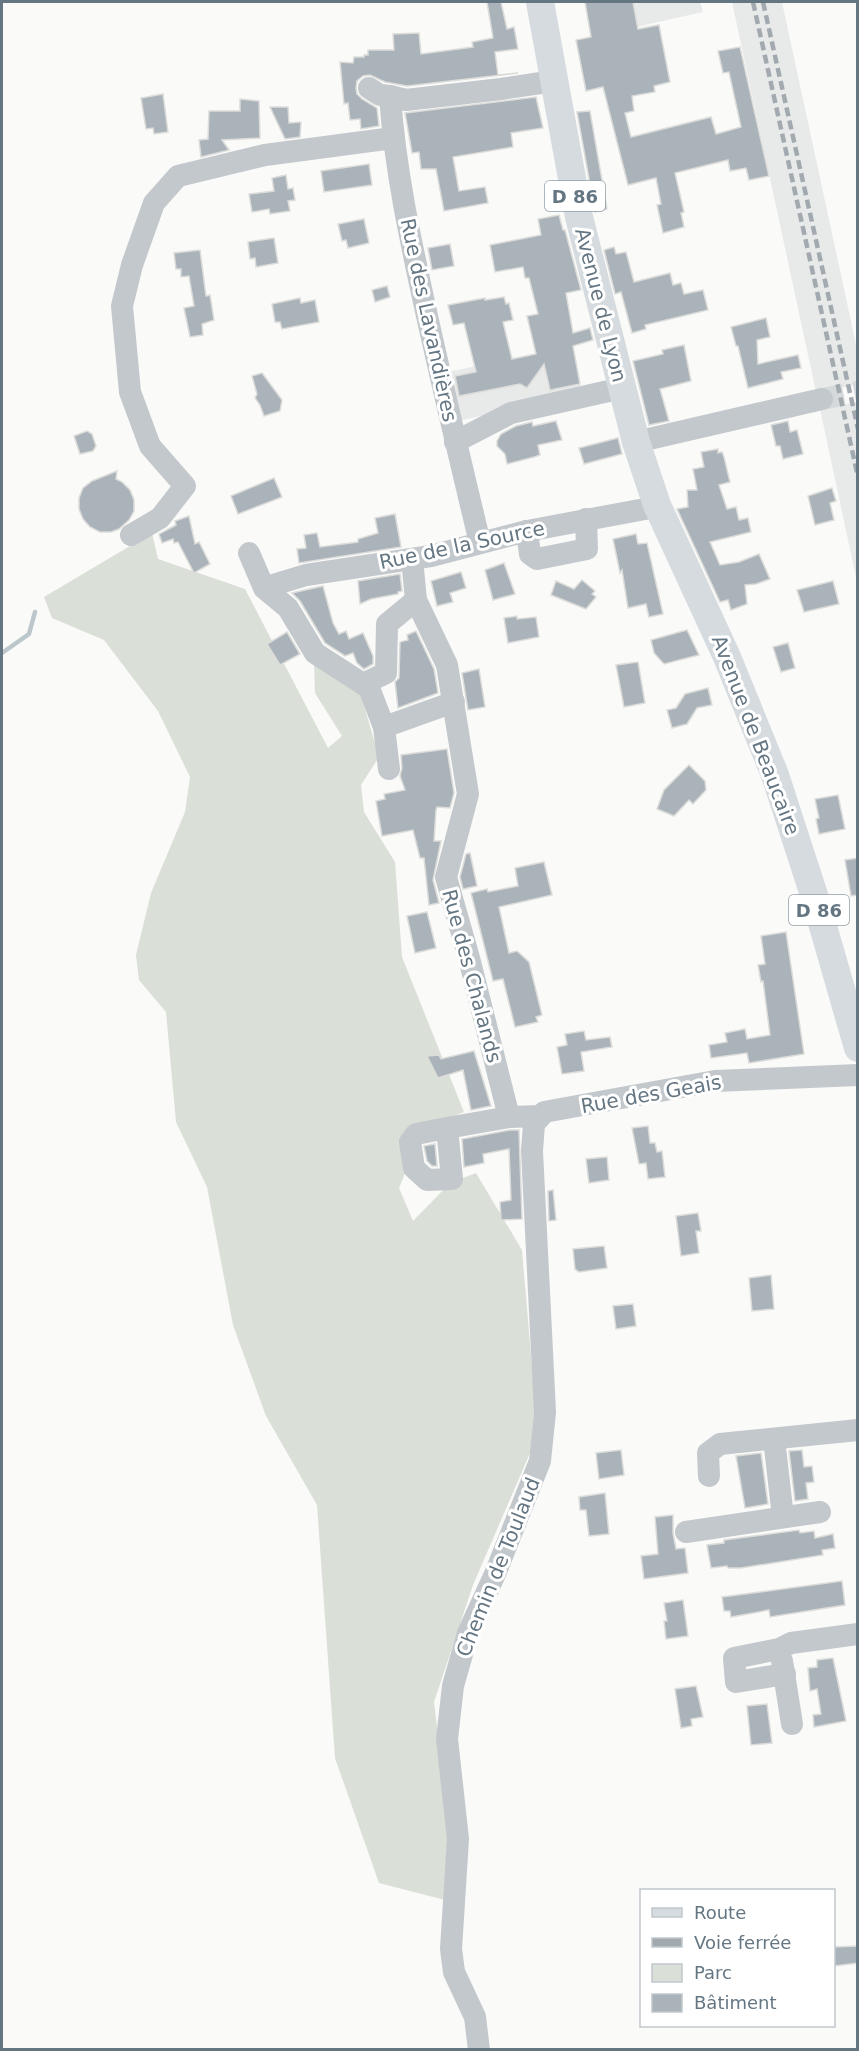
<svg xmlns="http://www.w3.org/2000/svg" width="859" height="2051" font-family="'DejaVu Sans',sans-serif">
<rect width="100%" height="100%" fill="#fafaf8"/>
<g fill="#e8e9e9">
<path d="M585 2H700L703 12 591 37Z"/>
<path d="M732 2H782L857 349V385L816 392Z"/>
<path d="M558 349 561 360 575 357 582 394 453 422 443 373Z"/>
<path d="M857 402V582L820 409Z"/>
</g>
<path fill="#dadfd7" d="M152 533 158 559 245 589 328 748 342 736 315 693 314 661 360 692 379 757 361 785 364 812 395 862 402 957 464 1112 405 1136 406 1171 399 1188 413 1221 450 1183 476 1173 522 1250 535 1402 530 1453 473 1585 434 1702 449 1827 445 1900 379 1883 335 1758 317 1505 266 1416 233 1325 207 1187 176 1122 166 1012 139 980 136 955 151 893 185 812 190 777 158 711 104 640 52 618 44 597Z"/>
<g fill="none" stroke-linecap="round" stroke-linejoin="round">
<path stroke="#bbc7cb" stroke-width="4.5" d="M2 653 29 634 35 612"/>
</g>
<g fill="#aab3b9" stroke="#dcdcda" stroke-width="1.5">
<path d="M487 2H501L507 29 514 27 518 49 495 52 498 75 518 73 407 86 385 82 370 75 363 76 357 81 356 88 357 94 362 99 377 108 379 126 361 129 360 119 350 120 348 103 344 104 340 62 353 63 354 57H364V55H368V50H394L393 34 419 33 421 54 473 47 472 42 493 38Z"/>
<path d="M585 2H633L638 29 659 25 670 82 654 86 655 92 632 96 634 111 625 113 631 137 711 117 716 134 741 127 729 72 723 73 718 51 740 47 769 176 749 180 746 168 730 171 728 160 675 173 684 212 681 213 684 227 663 233 657 205 661 204 656 178 628 185 603 87 586 91 576 40 591 37Z"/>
<path d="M163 94 168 132 154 134 153 128 146 129 141 98Z"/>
<path d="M536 97 543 128 511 133 513 147 453 157 459 191 485 187 488 203 444 211 436 169H421L419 152 412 153 405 113Z"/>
<path d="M240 99 259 101 260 138 222 140 229 150 201 157 199 140 208 139 209 111H240Z"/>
<path d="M270 107H288L289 123 301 122 300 137 285 139Z"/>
<path d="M590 111 607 209 595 212 577 112Z"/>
<path d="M369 164 372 185 324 192 321 171Z"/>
<path d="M286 175 288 189 293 188 295 200 288 201 290 211 270 214 269 209 252 212 249 194 274 191 272 178Z"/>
<path d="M559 215 563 230H565L581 290 566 293 573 333 590 328 593 340 573 346 580 384 550 390 544 364 527 388 520 384 459 396 455 376 476 372 464 323 453 325 448 305 485 298V300L504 297 506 304 509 303 513 320 503 322 512 359 536 354 527 316 538 314 529 278H525L523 267 495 272 490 245 541 235 538 219Z"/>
<path d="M364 219 369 243 348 248 346 240 342 241 338 224Z"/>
<path d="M274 238 278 263 256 267 255 258 250 259 248 242Z"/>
<path d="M450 244 454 266 432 270 428 248Z"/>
<path d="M614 247 616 254 626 252 634 282 670 273 673 285 681 283 684 294 703 290 708 310 645 325 646 329 632 333 621 292 615 294 604 250Z"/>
<path d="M200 250 206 296 210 295 214 320 202 324 203 335 190 337 184 308 194 306 189 276 181 277V269H176L174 253Z"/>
<path d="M387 286 390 297 375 302 372 290Z"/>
<path d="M300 298 301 303 315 300 319 322 282 329 280 322H275L272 304Z"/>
<path d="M766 318 770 337 757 340 758 364 798 355 801 368 781 372 783 379 748 388 738 346H736L731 327Z"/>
<path d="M684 345 691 381 660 389 669 421 649 425 633 361 663 354 662 350Z"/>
<path d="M262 373 282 400 280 411 264 416 260 405 255 398 257 394 252 376Z"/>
<path d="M556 421 562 440 538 445 540 455 534 457 507 464 505 454 497 446V441L501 434 516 426 532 422 533 426Z"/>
<path d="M788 421 790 432 797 430 803 454 783 459 780 446H776L771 425Z"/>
<path d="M87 431 92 434 96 446 93 451 80 454 74 436Z"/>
<path d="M618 438 622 454 584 464 579 448Z"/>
<path d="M718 449V453L722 452 724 457 730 482 719 485 727 509 736 507 739 520 748 518 751 532 710 542 720 565 739 562 759 554 770 579 756 584 745 585 747 604 731 610 728 600 720 602 677 509 688 507 687 490H697L693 469 704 467 701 452Z"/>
<path d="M117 471 116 479 122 482 130 490 134 500V511L129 520 119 529 111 532H100L90 527 83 519 79 509V498L83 488 92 481Z"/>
<path d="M274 478 282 497 238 514 231 496Z"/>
<path d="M832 488 836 501 830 503 834 520 815 525 808 496Z"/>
<path d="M395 514 401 547 299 563 297 549 306 548 304 535 317 533 320 547 358 542V539L378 533 375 518Z"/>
<path d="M189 516 195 544 199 542 210 564 194 573 178 542 174 543 173 539 162 543 159 534 176 525 175 521Z"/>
<path d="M636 534 638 544 647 543 663 614 649 617 646 604 628 608 622 570 620 573 613 539Z"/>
<path d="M504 563 515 594 493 600 485 570Z"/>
<path d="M461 572 466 588 450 593 453 602 437 606 431 581Z"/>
<path d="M400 574 402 591 398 592V594L371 599 360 604 358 581Z"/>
<path d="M582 580 595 591 592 594 596 597 586 609 551 595 556 581 574 589Z"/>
<path d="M833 581 839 604 804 612 797 590Z"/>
<path d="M323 586 333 623 339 634 346 631 349 639 363 633 373 656V664L364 669 357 663 353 653 345 656 325 643 300 601 292 593Z"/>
<path d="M517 616V619L536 617 539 637 508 643 504 618Z"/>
<path d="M687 630 699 655 664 664 654 653 651 640Z"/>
<path d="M416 631 434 669 438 693 398 708 395 682 399 678 400 642 408 640 407 635Z"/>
<path d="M287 632 300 654 280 665 267 644Z"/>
<path d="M788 643 795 668 781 672 773 647Z"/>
<path d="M638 662 645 703 624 707 616 665Z"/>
<path d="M479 669 485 707 468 710 462 673Z"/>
<path d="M708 688 712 705 697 708 687 724 672 728 667 710 676 708 685 694Z"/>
<path d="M447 749 454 793 450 808 437 807 436 810 434 841H441L433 880 439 903 429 905 424 858H420L413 830 382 836 376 801 385 799 384 794 405 790 400 776 402 768 401 755Z"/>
<path d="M689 765 705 781 706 790 693 804 689 800 674 816 657 809 664 790Z"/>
<path d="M838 795 845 829 819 834 816 819 819 818 815 799Z"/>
<path d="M470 853 477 886 463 889 460 877 466 854Z"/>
<path d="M858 858V895L851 896 845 860Z"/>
<path d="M544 862 552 895 499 907 509 953 517 951 529 962 542 1015 536 1017 538 1022 515 1027 503 979 493 981 471 893 487 889 488 892 518 886 515 868Z"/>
<path d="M427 912 436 948 415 953 407 916Z"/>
<path d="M786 932 804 1054 749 1063 747 1053 711 1058 709 1045 727 1042 725 1033 745 1029 747 1039 770 1035 763 981 761 982 758 965 765 964 761 936Z"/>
<path d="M584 1031 586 1040 610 1037 612 1047 581 1052 584 1071 562 1074 557 1047 567 1045 565 1034Z"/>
<path d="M474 1051 491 1106 471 1110 463 1070 438 1078 427 1056 439 1055 441 1059Z"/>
<path d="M648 1126 650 1143H655L657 1152 662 1151 665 1177 648 1179 646 1163 639 1164 632 1128Z"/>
<path d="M510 1130H519L522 1219 501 1220 500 1202 511 1200 509 1149 483 1154 484 1163 464 1167 462 1139Z"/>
<path d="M435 1144 437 1166H432L427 1161 424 1146Z"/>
<path d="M607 1157 609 1180 589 1183 586 1159Z"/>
<path d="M553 1190 556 1220 549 1221 548 1191Z"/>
<path d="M698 1213 701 1231H696L699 1253 681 1256 676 1216Z"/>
<path d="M604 1246 607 1268 579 1272 575 1269 573 1249Z"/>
<path d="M771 1275 774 1309 752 1311 749 1278Z"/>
<path d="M633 1304 636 1326 616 1329 613 1306Z"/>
<path d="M621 1450 624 1475 599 1479 596 1453Z"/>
<path d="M802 1450 804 1467 812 1466 814 1482 806 1483 808 1499 795 1501 789 1451Z"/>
<path d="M761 1453 768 1504 745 1508 736 1456Z"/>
<path d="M605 1493 609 1534 589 1536 586 1510H580L579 1497Z"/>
<path d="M673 1515V1533L676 1549 685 1548 688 1573 644 1579 641 1556 658 1554 655 1517Z"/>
<path d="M799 1530 800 1533 814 1531 815 1538 833 1534 835 1548 822 1550 823 1555 741 1568H728L727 1566 711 1568 707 1545 724 1543V1540Z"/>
<path d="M842 1581 845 1605 770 1617 769 1610 731 1617 730 1611H724L722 1597Z"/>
<path d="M683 1600 688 1636 666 1639 664 1621H667L664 1603Z"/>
<path d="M833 1658 846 1721 814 1727 813 1715 821 1714 817 1689 810 1691 808 1668 817 1667V1660Z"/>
<path d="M696 1686 703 1717 691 1719 692 1726 681 1728 675 1689Z"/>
<path d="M767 1704 772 1743 751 1745 747 1706Z"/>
<path d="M858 1946V1963L834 1966V1947Z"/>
</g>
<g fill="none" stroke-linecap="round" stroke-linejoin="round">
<path stroke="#d5d9db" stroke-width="22" stroke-dasharray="22 11" stroke-linecap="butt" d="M822 399 858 392"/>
<g stroke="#c3c8cc" stroke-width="22">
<path d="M369 88 380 95 390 96 406 100 501 89 554 81"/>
<path d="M390 96C395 170 411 243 427 316 444 392 462 468 480 543"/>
<path d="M455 442 511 413 622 388"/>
<path d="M636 442 822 399"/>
<path d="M527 531 530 554 537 559 587 549 586 519"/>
<path d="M131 535 160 518 185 486 150 446 130 392 122 306 132 265 154 203 178 176 265 155 393 138"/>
<path d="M249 553 264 588 288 608 315 653 363 684"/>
<path d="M412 559 416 600 447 665 468 794 446 877 469 958 509 1117"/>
<path d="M268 590 273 585 306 575 431 556 527 531 645 509 657 505"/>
<path d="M384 727 454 702"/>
<path d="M389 769 384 727 369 688 363 684 386 673 387 624 416 600"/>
<path d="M447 1128 416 1134 410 1142 414 1168 427 1180 452 1179 447 1128 509 1117 541 1116 544 1112 715 1081 858 1075"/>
<path d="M774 1439 783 1517"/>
<path d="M709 1476 708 1453 720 1444 858 1430"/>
<path d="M686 1532 820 1512"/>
<path d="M782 1661 792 1724"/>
<path d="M785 1674 736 1682 734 1658 779 1649 791 1643 858 1634"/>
<path d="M479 2050 475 2017 454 1972 451 1949 458 1839 447 1739 453 1686 468 1633 495 1574 540 1461 545 1412 532 1151 534 1124 541 1116"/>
</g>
<path stroke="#d6dbdf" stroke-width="28" d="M540 2 579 217 636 442 657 505 727 657 775 775 814 895 858 1048"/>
<g stroke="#a2aab0" stroke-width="4.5" stroke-dasharray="9 4.5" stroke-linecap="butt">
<path d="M753 2 858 477"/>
<path d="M763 2 858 429"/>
</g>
</g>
<g text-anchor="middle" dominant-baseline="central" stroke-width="6" stroke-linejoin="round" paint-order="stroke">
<g fill="#fff" stroke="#939fa8" stroke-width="1.5">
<rect x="545" y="181" width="60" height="30" rx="4.5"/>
<rect x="789" y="895" width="60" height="30" rx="4.5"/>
</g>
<g font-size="18" font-weight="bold" fill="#657683">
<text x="575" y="196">D 86</text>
<text x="819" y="910">D 86</text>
</g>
<g font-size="20" fill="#657683" stroke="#fff">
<text transform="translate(601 305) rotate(76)">Avenue de Lyon</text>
<text transform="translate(429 320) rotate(78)">Rue des Lavandières</text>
<text transform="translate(462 545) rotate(-12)">Rue de la Source</text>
<text transform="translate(756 735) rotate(69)">Avenue de Beaucaire</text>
<text transform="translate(472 976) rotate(75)">Rue des Chalands</text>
<text transform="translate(651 1094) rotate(-10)">Rue des Geais</text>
<text transform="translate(498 1567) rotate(-68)">Chemin de Toulaud</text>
</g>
</g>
<rect width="859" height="2051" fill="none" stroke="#657683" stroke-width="6"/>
<rect x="640" y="1889" width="195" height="138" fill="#ffffff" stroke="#c1c8cd" stroke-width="1.5"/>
<rect x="652" y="1908" width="30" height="9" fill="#d6dbdf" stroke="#c1c8cd" stroke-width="1.5"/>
<text x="694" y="1919" font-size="18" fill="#657683">Route</text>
<rect x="652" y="1938" width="30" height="9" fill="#a2aab0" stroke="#c1c8cd" stroke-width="1.5"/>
<text x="694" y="1949" font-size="18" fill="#657683">Voie ferrée</text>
<rect x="652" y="1964" width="30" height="18" fill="#dadfd7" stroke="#c1c8cd" stroke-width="1.5"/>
<text x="694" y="1979" font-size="18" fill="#657683">Parc</text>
<rect x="652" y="1994" width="30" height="18" fill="#aab3b9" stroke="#c1c8cd" stroke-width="1.5"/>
<text x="694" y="2009" font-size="18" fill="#657683">Bâtiment</text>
</svg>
